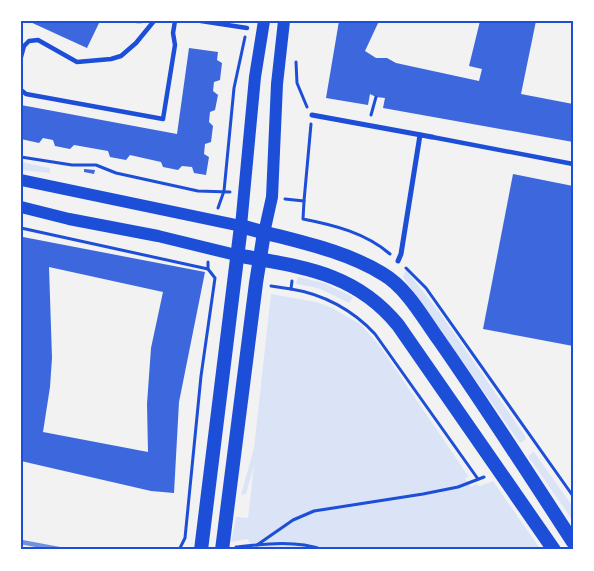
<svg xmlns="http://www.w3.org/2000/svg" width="594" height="571" font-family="'Fira Sans Condensed',sans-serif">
<rect width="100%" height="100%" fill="#f2f2f2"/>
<g fill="#dbe4f7">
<path d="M21 162 50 168V173L21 170Z"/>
<path d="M406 270 440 313 525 436 526 439 520 443 403 277Z"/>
<path d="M298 277 324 283 353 297 349 303 318 288 296 284Z"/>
<path d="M271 294 316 302 332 308 360 324 379 345 469 477 465 478 471 487 476 484 480 486 493 481 541 550H249L251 549 248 539 231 542 236 517 248 518 254 465 246 494 241 495 254 448Z"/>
<path d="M534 452 573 507V521L528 456Z"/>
</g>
<g fill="#3d67dc" fill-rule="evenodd">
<path d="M28 21H100L87 48Z"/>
<path d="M339 21H379L365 51 376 58H387L396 63 479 81 482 69 469 66 480 21H536L521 94 573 104V142L383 108 385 98 376 97 370 94 368 105 326 98Z"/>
<path d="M189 48 218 52 217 60 222 63 220 80 214 82 213 91 218 95 215 110 210 112 209 122 213 126 211 142 205 144 204 154 209 157 206 175 194 173 192 167 182 166 178 170 163 167 161 162 130 155 126 160 110 157 108 151 74 145 70 149 55 146 53 140 43 138 39 143 21 139V105L177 134Z"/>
<path d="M84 169 95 170 94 174 84 172Z"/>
<path d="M513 174 573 186V346L483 329Z"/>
<path d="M23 237 205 272 179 402 174 493 151 491 21 461ZM49 267 163 292 151 348 147 404 148 452 43 432 50 387 52 358Z"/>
</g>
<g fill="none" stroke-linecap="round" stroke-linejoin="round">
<g stroke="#1d4ed8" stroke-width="3">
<path d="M296 62 297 83 307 107"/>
<path d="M371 115 376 97"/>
<path d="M21 157 72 165H96L116 173 198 191 230 192"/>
<path d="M285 199 304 201 303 219C334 225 366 233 390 254"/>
<path d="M304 201 311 124"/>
<path d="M218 208 224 191 234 88 245 37"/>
<path d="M21 228 208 269"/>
<path d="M406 268 426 288 573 496"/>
<path d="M271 286 291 289 292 281"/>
<path d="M291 289C323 294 353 310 375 334L478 479"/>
<path d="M257 545 293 520 314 511 423 494 458 487 484 477"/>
<path d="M236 547C264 544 297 540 323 550"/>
<path d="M179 550 185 538 201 376 215 278 208 269V262"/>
</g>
<g stroke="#1d4ed8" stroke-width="4.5">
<path d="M137 21H141"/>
<path d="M201 21 247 28"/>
<path d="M21 57 24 46 29 41 38 40 77 62 111 59 121 56 136 43 154 21"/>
<path d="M21 90 26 94 163 119 175 45 173 33 175 21"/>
<path d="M432 137 573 164"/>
</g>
<g stroke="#1d4ed8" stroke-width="5">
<path d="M312 115 432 137"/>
<path d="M398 261 401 254 420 135"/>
</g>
<g stroke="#1d4ed8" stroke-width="12">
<path d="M21 180 241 226 255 77 264 21"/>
<path d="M21 207 69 219 158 236 236 255"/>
<path d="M264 233 272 197 277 84 284 21"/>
</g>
<g stroke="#1d4ed8" stroke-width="14">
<path d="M236 255C300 267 354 271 398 325L554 550"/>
<path d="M201 550 241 226C288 240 341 248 383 274 407 288 423 318 439 340 485 406 529 474 573 542"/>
<path d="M222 550 256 283 264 233"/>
</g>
<path stroke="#7290e2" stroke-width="4.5" d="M21 542 64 550"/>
</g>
<rect width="594" height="571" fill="none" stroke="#ffffff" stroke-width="45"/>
<rect x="22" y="22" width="550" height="526" fill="none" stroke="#1d4ed8" stroke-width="2"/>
</svg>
